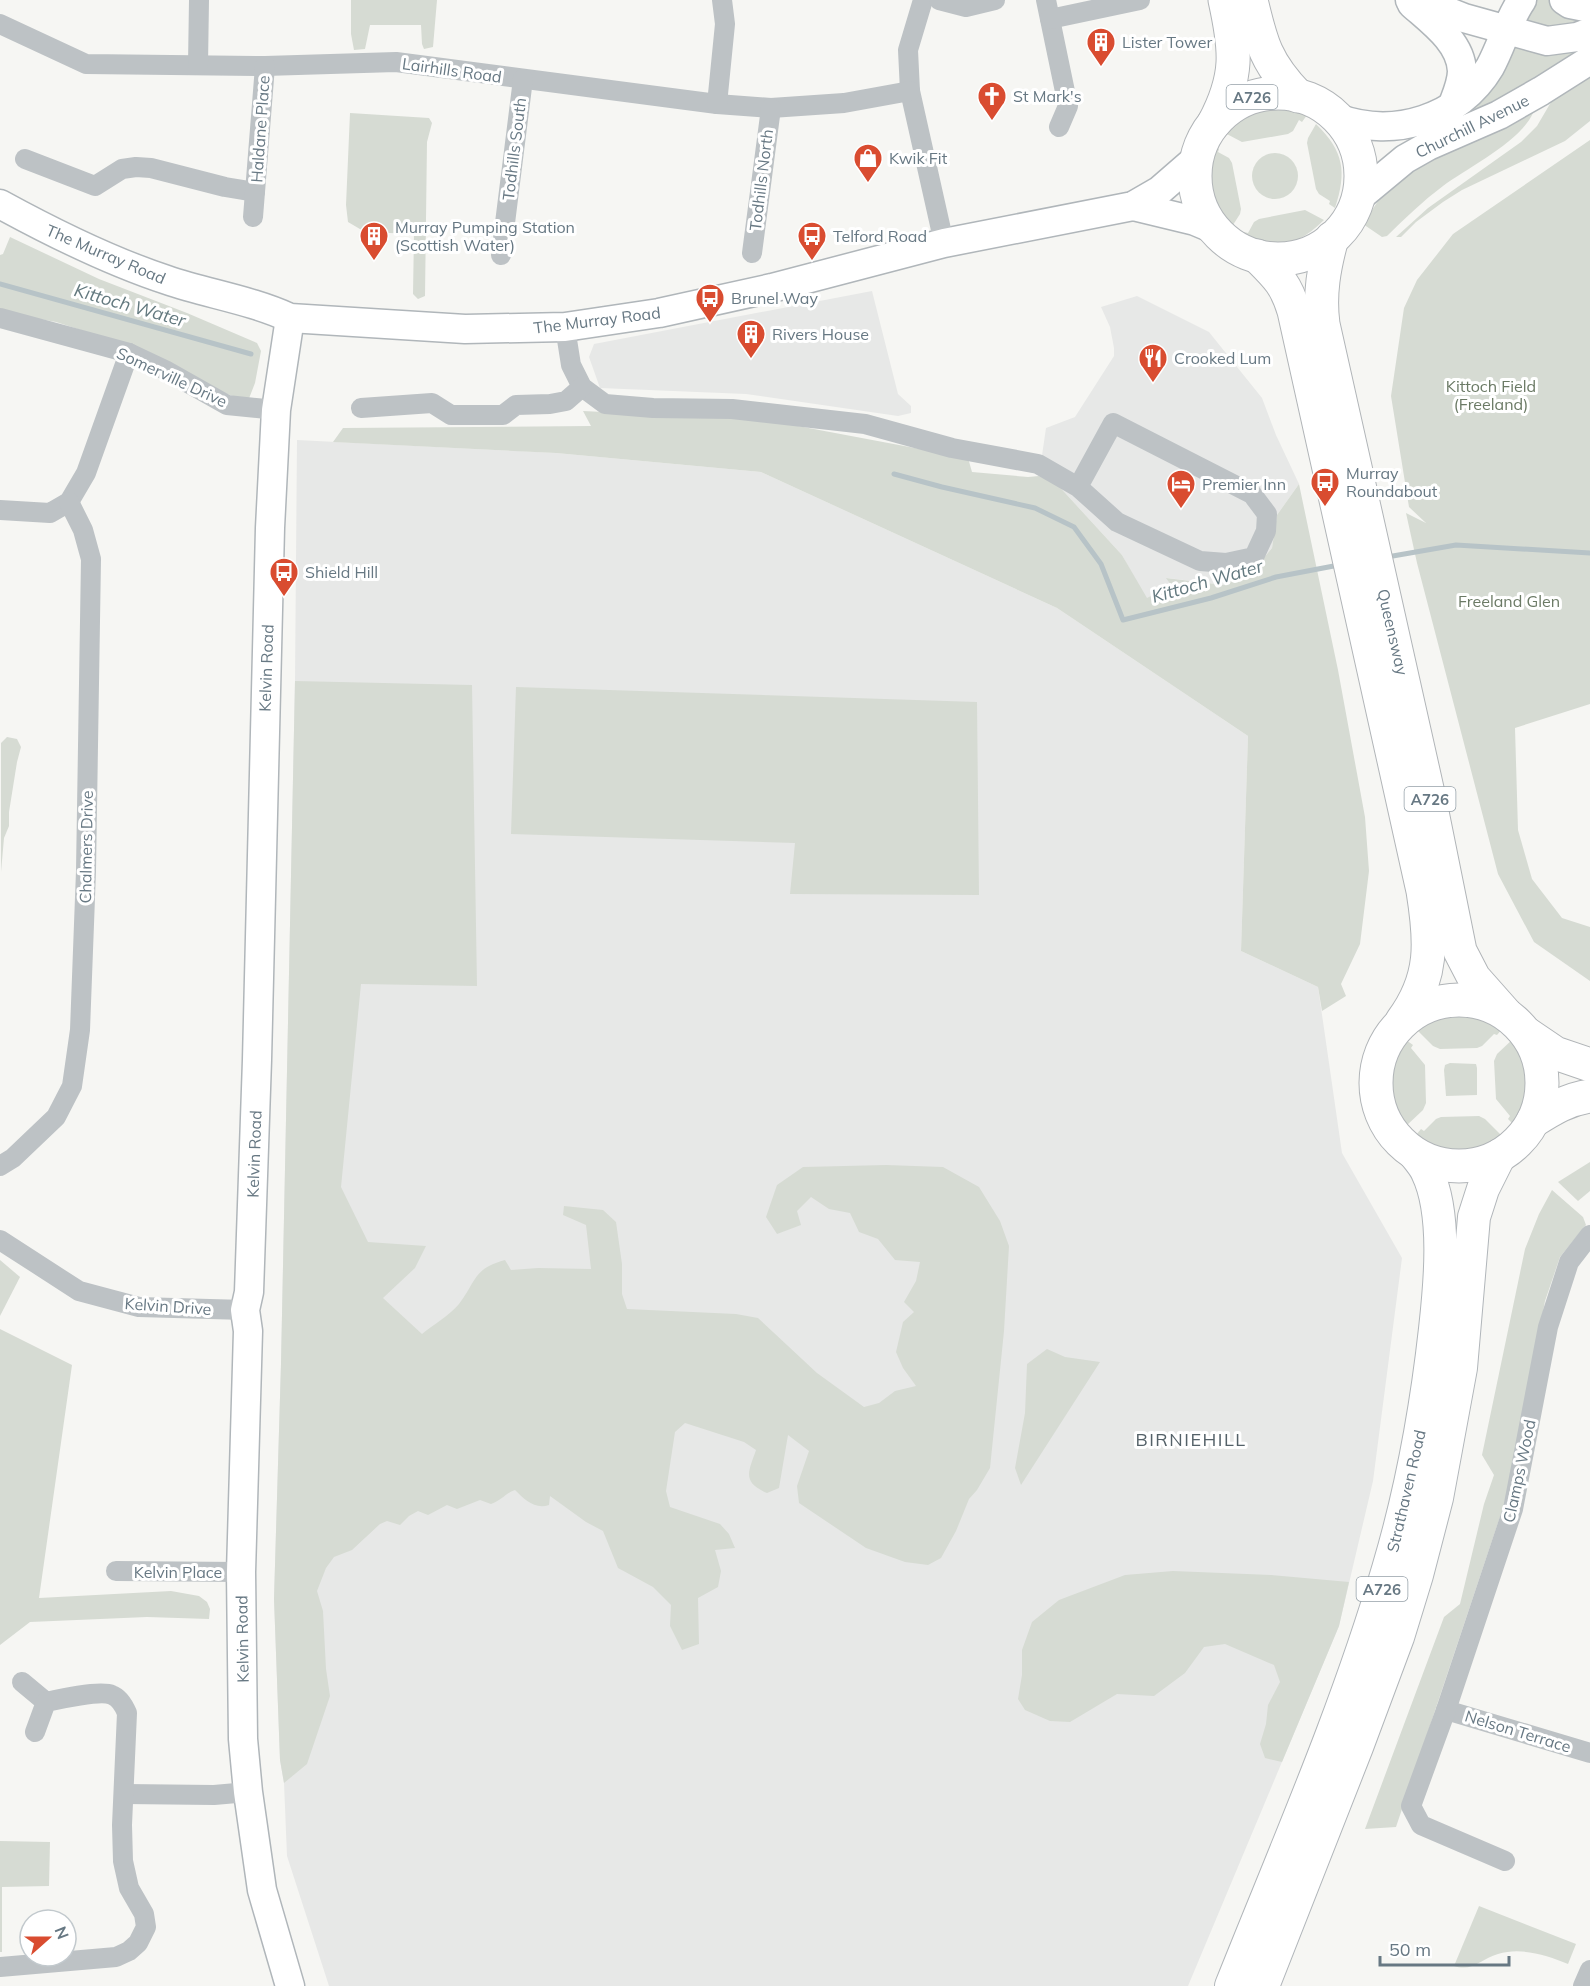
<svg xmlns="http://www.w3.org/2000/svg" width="1590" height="1986" font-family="Mulish,sans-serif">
<rect width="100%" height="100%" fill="#f6f6f3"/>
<g fill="#e7e8e7">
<path d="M872 291 898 394 911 406V413L898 416 746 394 600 388 589 357 594 344Z"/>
<path d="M1137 296 1209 332 1262 398 1276 435 1299 484 1277 515 1272 548 1257 566 1225 585 1167 578 1171 585 1146 599 1122 555 1056 483 1039 476 1046 428 1075 417 1114 356V348L1110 327 1101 307Z"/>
<path d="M297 440 556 453 761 472 1057 608 1248 736 1241 951 1318 987 1342 1153 1402 1258 1373 1481 1339 1626 1188 1986H329L287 1856 284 1783 280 1760 274 1599 281 1364 295 681Z"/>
</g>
<g fill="#d6dbd3">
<path d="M351 0H437L433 47 424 49 422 44 421 25H370L365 49 354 50 351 34Z"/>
<path d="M1537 0H1556L1581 12V30L1522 26Z"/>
<path d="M1515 40 1590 50 1518 96 1423 131 1479 98 1497 81Z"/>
<path d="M1590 72V121L1565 141 1462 190 1443 202 1416 222 1401 237H1396L1428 208 1521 142 1537 126 1554 97Z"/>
<path d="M1280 107 1307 115 1302 122 1299 120 1293 131 1288 134 1242 142 1223 132C1240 115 1255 108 1280 107Z"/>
<path d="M1530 109 1533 113C1520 142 1469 167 1443 186 1423 201 1405 218 1387 236L1382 237 1363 224 1378 201 1411 171Z"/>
<path d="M350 113 429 118 432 123 427 142 425 296 418 299 413 294 414 234 365 232 348 222 346 205Z"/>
<path d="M1316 124C1344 151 1347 172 1335 208L1329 204 1330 201 1319 194 1316 189 1307 143 1308 138Z"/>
<path d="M1590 140V704L1515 728 1518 830 1532 879 1562 918 1590 927V981L1534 942 1498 874 1417 563 1406 513 1426 523 1409 507 1391 396 1404 308 1417 280 1453 234Z"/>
<path d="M1212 145 1219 149 1218 152 1229 158 1232 163 1241 209 1240 214 1231 228C1204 201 1201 180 1212 145Z"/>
<circle cx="1275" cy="176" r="23"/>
<path d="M1305 210 1324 220C1297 247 1276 250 1240 239L1244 232 1248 233 1254 222 1259 219Z"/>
<path d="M10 237 99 279 187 313 257 343 261 351 255 383 248 401 215 390 149 352 56 322 23 316 0 309V255L3 254Z"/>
<path d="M583 411 766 420 968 458 972 472 1028 477 1039 476 1056 483 1122 555 1147 598 1171 585 1166 578 1224 585 1227 571 1257 566 1272 548 1277 515 1299 484 1338 670 1365 817 1369 871 1360 944 1341 984 1346 996 1322 1011 1318 987 1241 951 1248 736 1057 608 761 472 556 453 333 442 343 428 591 426Z"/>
<path d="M295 681 472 685 477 986 361 984 341 1187 368 1242 426 1246 415 1268 383 1298 422 1334C433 1325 450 1315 459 1304 477 1280 473 1269 505 1260L511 1270 538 1268 591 1269 586 1225 563 1215 564 1206 603 1210 616 1222 622 1264V1294L627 1309 736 1314 758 1318 817 1373 864 1407 879 1403 895 1391 916 1386 903 1368 896 1352 903 1322 914 1312 904 1302 916 1281 920 1262 895 1260 878 1239 859 1232 850 1213 829 1209 811 1197 797 1211 801 1225 777 1234 766 1217 777 1185 803 1167 886 1165 943 1167 979 1187 1000 1221 1009 1246 1004 1331 990 1468 977 1490 969 1499 956 1531 941 1558 928 1565 905 1562 866 1548 799 1503 797 1486 809 1451 788 1435 779 1488 767 1493C741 1482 749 1471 756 1450L744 1442 685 1423 675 1432 666 1491 670 1507 720 1524 729 1534 735 1548 715 1550 721 1571 718 1587 698 1598 699 1644 682 1650 670 1626 671 1605 653 1587 618 1568 603 1531 586 1522 550 1496 549 1505C535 1510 524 1499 515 1490 506 1493 502 1500 491 1504L480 1500 457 1509 447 1505 428 1515 418 1511 409 1516 400 1525 387 1521 380 1524 352 1550 334 1557 326 1568 317 1591 323 1611 326 1669 330 1696 307 1764 284 1783 280 1760 274 1599 281 1364Z"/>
<path d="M516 687 977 702 979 895 790 894 795 843 511 834Z"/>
<path d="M7 737 17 739 21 747 17 762 9 812V826L4 838 1 872V743Z"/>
<path d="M1456 1013C1474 1014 1489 1018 1502 1029L1497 1035 1494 1034 1482 1046 1477 1048 1440 1049 1433 1046 1416 1029C1430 1020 1440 1015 1456 1013Z"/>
<path d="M1514 1038C1533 1065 1538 1098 1513 1124L1508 1119 1510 1116 1496 1099 1494 1061 1497 1054Z"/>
<path d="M1406 1040 1413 1045 1411 1048 1425 1065 1426 1103 1423 1110 1406 1126C1386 1097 1384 1069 1406 1040Z"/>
<path d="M1450 1063 1476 1064 1477 1068V1095L1446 1096 1444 1070 1445 1065Z"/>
<path d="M1479 1116 1485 1119 1502 1136C1473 1155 1444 1158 1416 1135L1421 1129 1424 1131 1436 1119 1441 1117Z"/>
<path d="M1590 1162V1191L1578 1201 1558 1182Z"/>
<path d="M1552 1190 1583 1217 1586 1225 1560 1257 1545 1301 1511 1484 1396 1827 1365 1829 1444 1617 1460 1604 1484 1504 1494 1475 1482 1455 1525 1249 1539 1214Z"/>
<path d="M0 1260 20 1277 0 1316Z"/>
<path d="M0 1329 72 1365 39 1598 171 1591 199 1596 207 1602 210 1609 209 1619 147 1617 30 1622 0 1645Z"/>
<path d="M1047 1349 1065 1357 1100 1362 1021 1485 1015 1468 1025 1413 1027 1364Z"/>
<path d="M1173 1571 1271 1575 1349 1582 1339 1626 1282 1762 1265 1758 1260 1744 1266 1724 1268 1705 1280 1682 1274 1665 1225 1644 1204 1647 1185 1673 1154 1696 1117 1694 1070 1722 1050 1721 1025 1710 1018 1699 1022 1675V1650L1032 1622 1059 1600 1125 1575Z"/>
<path d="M0 1841 50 1842 49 1886 2 1887V1952H0Z"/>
<path d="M1479 1906 1576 1944 1568 1964C1547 1955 1521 1947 1498 1954 1481 1959 1473 1972 1454 1966Z"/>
</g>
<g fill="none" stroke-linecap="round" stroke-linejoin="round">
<g stroke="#b7c3c7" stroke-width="5">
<path d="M0 284 251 354"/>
<path d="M894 474 942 487 1035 508 1074 527 1101 564 1123 620 1211 598 1276 577 1339 565"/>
<path d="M1387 557 1456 545 1590 553"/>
</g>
<g stroke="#b0b6ba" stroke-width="31">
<g id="secondary">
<path d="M1410 0 1434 6 1464 18 1547 41 1577 37 1590 32"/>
<path d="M1564 0 1570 4 1590 8"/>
<path d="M1412 4C1431 21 1461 42 1462 71 1462 83 1456 96 1452 107"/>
<path d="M1337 118C1394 139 1459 119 1490 67 1502 45 1508 20 1522 0"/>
<path d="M1358 198 1405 159 1428 146 1499 115 1541 91 1590 60"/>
<path d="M0 204C53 233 109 261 167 280 208 294 251 300 290 318L465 329 565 327 659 313 772 288 944 243 1133 206 1159 191 1197 158"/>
<path d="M1133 206 1195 221 1214 229"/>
<path d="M290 318 276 410 270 528 257 1060 249 1292 245 1310 248 1331 241 1572 243 1739 248 1792 262 1890 290 1986"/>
</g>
</g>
<g stroke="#b1b6ba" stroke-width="34">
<g id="primary">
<path d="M1231 1986C1286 1848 1346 1712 1388 1569 1411 1492 1426 1410 1435 1329 1440 1284 1447 1213 1427 1172 1424 1165 1418 1159 1414 1153"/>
<path d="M1263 1986 1357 1747 1398 1637 1417 1575 1437 1498 1461 1368 1474 1217 1483 1189 1500 1155"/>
</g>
</g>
<g stroke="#b1b5b8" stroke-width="35">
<g id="highway">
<path d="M1251 0C1261 43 1266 63 1298 96"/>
<circle cx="1278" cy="176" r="83"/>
<path d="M1214 123C1239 76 1236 50 1225 0"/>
<path d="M1332 238C1324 267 1319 294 1323 324L1430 802 1460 951 1474 978 1505 1013"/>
<path d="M1257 256C1277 276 1286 284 1294 311L1423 891C1431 941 1434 978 1402 1021"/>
<circle cx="1459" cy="1083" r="83"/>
<path d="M1527 1034 1555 1053 1590 1065"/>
<path d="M1533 1121C1552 1109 1568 1099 1590 1096"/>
</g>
</g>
<g stroke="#bdc2c5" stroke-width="20">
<path d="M923 0 908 50 910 91 944 243"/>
<path d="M939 0 966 7 995 0"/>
<path d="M1046 0 1068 106 1059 127"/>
<path d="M1050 19 1140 0"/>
<path d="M0 24 86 64 265 66 396 62 717 104 771 108 844 103 910 91"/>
<path d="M198 65 199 0"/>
<path d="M717 104 725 24 722 0"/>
<path d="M25 159 95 186 122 169 136 167 151 168 225 187 255 192"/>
<path d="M253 217 265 66"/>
<path d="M752 253 771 108"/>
<path d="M501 255 523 79"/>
<path d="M0 318 129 353 165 370 227 405 276 410"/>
<path d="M565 327 571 365 582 387 605 404 653 408 732 409 865 424 952 448 1038 464 1078 487 1117 522 1200 561 1226 563 1254 557 1266 531 1267 514 1252 494 1113 423 1078 487"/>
<path d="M361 408 432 403 451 415H503L516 405 550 404 566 401 582 387"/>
<path d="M0 510 50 513 69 502 86 473 129 353"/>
<path d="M0 1166 13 1158 56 1117 72 1086 80 1030 86 871 91 559 83 530 69 502"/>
<path d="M0 1240 79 1291 139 1307 245 1310"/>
<path d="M116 1571 241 1572"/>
<path d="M22 1682 46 1702"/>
<path d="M1446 1710 1590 1753"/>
<path d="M125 1794 214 1795 248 1792"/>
<path d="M1505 1861 1421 1825 1411 1806 1446 1710 1513 1509 1548 1327 1569 1262 1590 1235"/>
<path d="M0 1967 116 1957 129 1951 138 1943 146 1927 144 1914 129 1888 123 1861 122 1825 127 1713C124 1706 120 1698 112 1695 101 1690 59 1699 46 1702L35 1732"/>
<path d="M1583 1986 1590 1970"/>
</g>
<use href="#secondary" stroke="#fff" stroke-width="28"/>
<use href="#primary" stroke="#fff" stroke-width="32"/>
<use href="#highway" stroke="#fff" stroke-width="33"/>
</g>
<defs>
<g id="building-pin" transform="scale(1.5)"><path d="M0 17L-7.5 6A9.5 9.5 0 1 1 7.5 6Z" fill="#d94c30" stroke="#fff"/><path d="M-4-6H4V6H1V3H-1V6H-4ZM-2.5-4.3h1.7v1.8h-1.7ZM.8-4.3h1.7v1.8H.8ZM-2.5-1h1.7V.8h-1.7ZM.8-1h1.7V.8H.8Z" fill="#fff"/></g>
<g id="church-pin" transform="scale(1.5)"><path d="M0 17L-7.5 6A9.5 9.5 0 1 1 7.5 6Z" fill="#d94c30" stroke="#fff"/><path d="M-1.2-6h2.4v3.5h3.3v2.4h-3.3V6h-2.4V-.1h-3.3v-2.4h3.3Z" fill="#fff"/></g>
<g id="shop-pin" transform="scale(1.5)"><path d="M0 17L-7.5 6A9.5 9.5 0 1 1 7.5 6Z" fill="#d94c30" stroke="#fff"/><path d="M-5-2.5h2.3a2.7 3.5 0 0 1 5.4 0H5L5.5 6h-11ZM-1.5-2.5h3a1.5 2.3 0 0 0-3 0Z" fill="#fff"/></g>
<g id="bus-pin" transform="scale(1.5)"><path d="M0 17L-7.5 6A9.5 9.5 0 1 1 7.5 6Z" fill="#d94c30" stroke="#fff"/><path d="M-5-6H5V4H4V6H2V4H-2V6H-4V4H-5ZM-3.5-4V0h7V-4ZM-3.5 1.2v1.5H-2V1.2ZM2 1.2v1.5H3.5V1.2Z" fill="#fff"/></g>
<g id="restaurant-pin" transform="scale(1.5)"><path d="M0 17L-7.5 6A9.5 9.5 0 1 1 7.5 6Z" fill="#d94c30" stroke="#fff"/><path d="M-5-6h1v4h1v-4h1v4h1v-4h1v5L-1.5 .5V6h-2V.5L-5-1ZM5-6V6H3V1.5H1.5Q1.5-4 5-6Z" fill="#fff"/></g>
<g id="hotel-pin" transform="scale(1.5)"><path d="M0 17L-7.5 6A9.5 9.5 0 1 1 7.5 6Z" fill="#d94c30" stroke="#fff"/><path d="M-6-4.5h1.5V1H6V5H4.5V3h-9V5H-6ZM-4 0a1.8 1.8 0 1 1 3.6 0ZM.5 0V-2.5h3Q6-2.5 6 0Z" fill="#fff"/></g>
</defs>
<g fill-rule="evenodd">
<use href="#building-pin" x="1101" y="42"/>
<use href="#church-pin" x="992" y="96"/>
<use href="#shop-pin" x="868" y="158"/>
<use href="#building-pin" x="374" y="236"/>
<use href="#bus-pin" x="812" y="236"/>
<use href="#bus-pin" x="710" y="298"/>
<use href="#building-pin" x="751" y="334"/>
<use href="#restaurant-pin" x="1153" y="358"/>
<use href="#bus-pin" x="1325" y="482"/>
<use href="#hotel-pin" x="1181" y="484"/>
<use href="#bus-pin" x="284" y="572"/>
</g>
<g text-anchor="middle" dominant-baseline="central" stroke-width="6" stroke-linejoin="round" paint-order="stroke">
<g fill="#fff" stroke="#95a0a8" stroke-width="1.5">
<rect x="1226.5" y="85" width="51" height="24" rx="4.5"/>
<rect x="1404.5" y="787" width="51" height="24" rx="4.5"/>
<rect x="1356.5" y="1577" width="51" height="24" rx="4.5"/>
</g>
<g font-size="15" font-weight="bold" fill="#677883">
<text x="1252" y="97">A726</text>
<text x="1430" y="799">A726</text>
<text x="1382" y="1589">A726</text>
</g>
<g font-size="16" fill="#677883" stroke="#fff" text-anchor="start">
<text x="1122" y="42">Lister Tower</text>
<text x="1013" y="96">St Mark's</text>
<text x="889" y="158">Kwik Fit</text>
<text x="395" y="227">Murray Pumping Station<tspan x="395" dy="18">(Scottish Water)</tspan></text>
<text x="833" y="236">Telford Road</text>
<text x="731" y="298">Brunel Way</text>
<text x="772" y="334">Rivers House</text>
<text x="1174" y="358">Crooked Lum</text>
<text x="1346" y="473">Murray<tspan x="1346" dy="18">Roundabout</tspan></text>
<text x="1202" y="484">Premier Inn</text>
<text x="305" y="572">Shield Hill</text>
</g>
<g font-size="16" fill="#677883" stroke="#fff">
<text transform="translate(452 70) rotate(8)">Lairhills Road</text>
<text transform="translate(1472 126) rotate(-26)">Churchill Avenue</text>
<text transform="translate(260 129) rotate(-86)">Haldane Place</text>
<text transform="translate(514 149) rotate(-83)">Todhills South</text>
<text transform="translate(761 180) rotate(-83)">Todhills North</text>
<text transform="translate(106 254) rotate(23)">The Murray Road</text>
<text transform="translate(597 320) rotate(-7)">The Murray Road</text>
<text transform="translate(172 377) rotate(25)">Somerville Drive</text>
<text transform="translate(1393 632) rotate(77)">Queensway</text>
<text transform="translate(266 668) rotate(-88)">Kelvin Road</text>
<text transform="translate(86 847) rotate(-89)">Chalmers Drive</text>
<text transform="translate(254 1154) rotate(-88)">Kelvin Road</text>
<text transform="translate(168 1306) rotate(4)">Kelvin Drive</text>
<text transform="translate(1519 1471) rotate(-78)">Clamps Wood</text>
<text transform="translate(1406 1491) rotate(-77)">Strathaven Road</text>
<text x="178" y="1572">Kelvin Place</text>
<text transform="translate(242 1639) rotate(-91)">Kelvin Road</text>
<text transform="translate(1518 1731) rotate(17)">Nelson Terrace</text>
</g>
<g font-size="16" fill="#6b7a65" stroke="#fff">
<text x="1491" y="386">Kittoch Field<tspan x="1491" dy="18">(Freeland)</tspan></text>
<text x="1509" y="601">Freeland Glen</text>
</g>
<g font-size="18" font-style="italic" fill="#63797f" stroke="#fff">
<text transform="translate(130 305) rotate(16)">Kittoch Water</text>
<text transform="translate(1207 581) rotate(-16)">Kittoch Water</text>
</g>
<g font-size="18" letter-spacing="1.5" fill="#546168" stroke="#fff">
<text x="1191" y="1439">BIRNIEHILL</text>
</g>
</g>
<g transform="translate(48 1938) rotate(69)"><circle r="28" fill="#ffffff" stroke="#c2c9cd" stroke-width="1.5"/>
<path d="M0-4.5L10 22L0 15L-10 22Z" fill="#d94c30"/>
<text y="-9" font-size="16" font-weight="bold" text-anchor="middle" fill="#677883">N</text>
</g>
<path d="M1380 1956v9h129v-9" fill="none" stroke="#677883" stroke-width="3"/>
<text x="1389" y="1956" font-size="18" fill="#677883" stroke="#ffffff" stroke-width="4.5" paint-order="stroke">50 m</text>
</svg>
